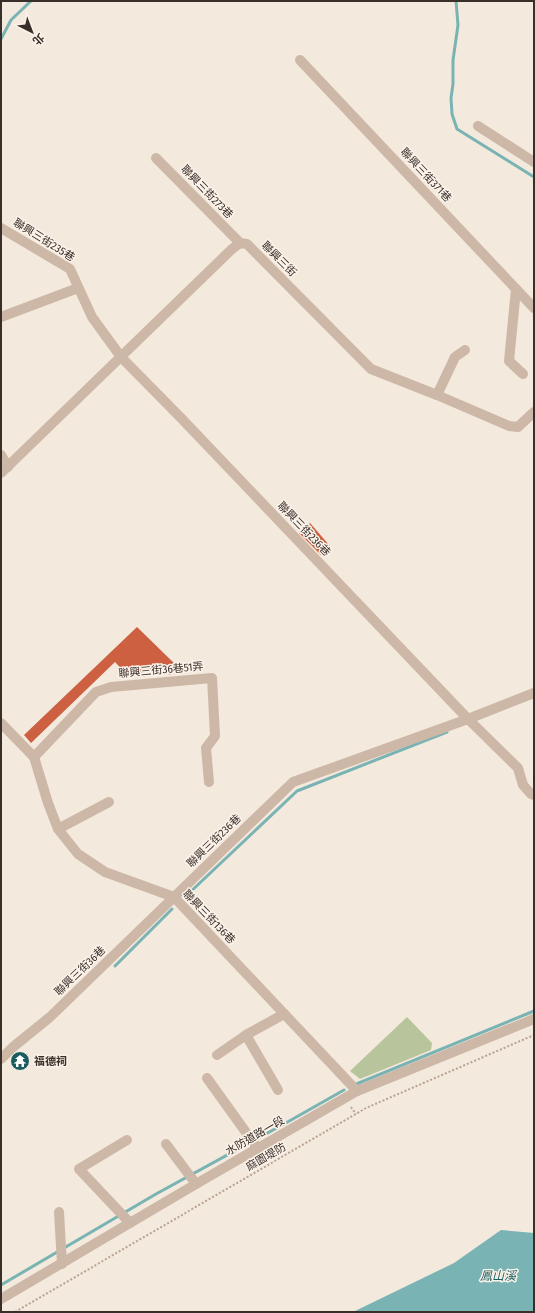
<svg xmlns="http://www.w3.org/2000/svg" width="535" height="1313" font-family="'Fira Sans Condensed','Noto Sans TC',sans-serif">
<rect width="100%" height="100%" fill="#f4e9dd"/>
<path fill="#b8c59c" d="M407 1017 432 1043 431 1050 360 1079 350 1071Z"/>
<path fill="#7ab3b3" d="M501 1230 534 1233V1312H353L454 1263Z"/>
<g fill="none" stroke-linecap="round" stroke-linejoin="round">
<g stroke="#7ab3b3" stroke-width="3">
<path d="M456 1 458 25 453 60V84L451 98 452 114 457 129 534 177"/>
<path d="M1 39 11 20 31 1"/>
<path d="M186 896 297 791 447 732"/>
<path d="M115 966 172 909"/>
<path d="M354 1085 534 1011"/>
<path d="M1 1285 156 1194 284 1124 344 1090"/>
</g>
</g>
<g fill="#ce6042">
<path d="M310 523 330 546 321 555 299 533Z"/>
<path d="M137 627 178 667 170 675 158 663 144 677 137 669 129 677 115 662 31 743 24 735Z"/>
</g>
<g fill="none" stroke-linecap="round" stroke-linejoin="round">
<g stroke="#b9a292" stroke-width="2" stroke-dasharray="2 2" stroke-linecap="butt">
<path d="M351 1107 356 1114"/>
<path d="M15 1312 366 1108 534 1035"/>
</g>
<g stroke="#cdb8a8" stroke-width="10">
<path d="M300 60 534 308"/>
<path d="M478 126 534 162"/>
<path d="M156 158 240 243"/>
<path d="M1 228 70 269 92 317 121 357 182 419 468 719 518 768 523 785 531 794 534 795"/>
<path d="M516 289 509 361 523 374"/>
<path d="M1 317 78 288"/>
<path d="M437 395 455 357 465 350"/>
<path d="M1 455 8 467"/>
<path d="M1 473 232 249 240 243 247 244 371 369 437 395 509 426 518 427 534 412"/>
<path d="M1 723 34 757 48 803 58 829 78 854 105 872 174 897 357 1091"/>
<path d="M34 757 96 692 111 687 212 678 215 736 206 748 209 782"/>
<path d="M58 829 109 802"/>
<path d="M246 1035 278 1090"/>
<path d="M217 1055 246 1035 284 1014"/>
<path d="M1 1059 13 1047 50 1017 293 782 468 719 534 693"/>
<path d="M207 1078 258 1149"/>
<path d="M127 1140 79 1169 130 1223"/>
<path d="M166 1144 196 1184"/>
<path d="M59 1212 62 1264"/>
<path d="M1 1299 196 1184 357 1091 534 1019"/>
</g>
</g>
<defs>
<g id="temple-disc" transform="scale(1)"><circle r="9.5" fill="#1b5c5f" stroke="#fbf3ea"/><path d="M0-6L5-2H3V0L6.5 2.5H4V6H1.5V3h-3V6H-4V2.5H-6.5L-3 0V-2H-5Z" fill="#fff"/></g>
</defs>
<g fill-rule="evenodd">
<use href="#temple-disc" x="20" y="1061"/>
</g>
<g text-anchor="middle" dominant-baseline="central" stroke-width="3" stroke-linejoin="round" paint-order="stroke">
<g font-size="11" fill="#3a2e29" stroke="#fbf3ea">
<text transform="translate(426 175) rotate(47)">聯興三街371巷</text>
<text transform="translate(207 192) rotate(46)">聯興三街273巷</text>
<text transform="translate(44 240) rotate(32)">聯興三街235巷</text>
<text transform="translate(279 259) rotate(45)">聯興三街</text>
<text transform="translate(304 529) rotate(46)">聯興三街236巷</text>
<text transform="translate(161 670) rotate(-5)">聯興三街36巷51弄</text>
<text transform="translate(214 841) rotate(-44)">聯興三街236巷</text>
<text transform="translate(209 917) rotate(46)">聯興三街136巷</text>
<text transform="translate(80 971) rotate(-44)">聯興三街36巷</text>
<text transform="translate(255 1136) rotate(-30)">水防道路一段</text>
<text transform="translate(266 1157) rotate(-30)">麻園堤防</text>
</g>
<g font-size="11" font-weight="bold" fill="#3a2e29" stroke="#fbf3ea" text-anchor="start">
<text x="34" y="1061">福德祠</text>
</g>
<g font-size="12" font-style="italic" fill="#1b5c5f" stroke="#fbf3ea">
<text x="498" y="1276">鳳山溪</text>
</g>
</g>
<rect width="535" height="1313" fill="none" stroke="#3a2e29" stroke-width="4"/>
<g transform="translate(32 32) rotate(138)" stroke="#fbf3ea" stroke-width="3" paint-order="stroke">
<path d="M0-3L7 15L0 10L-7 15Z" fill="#3a2e29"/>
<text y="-6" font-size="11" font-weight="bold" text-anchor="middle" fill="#3a2e29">北</text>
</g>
</svg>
